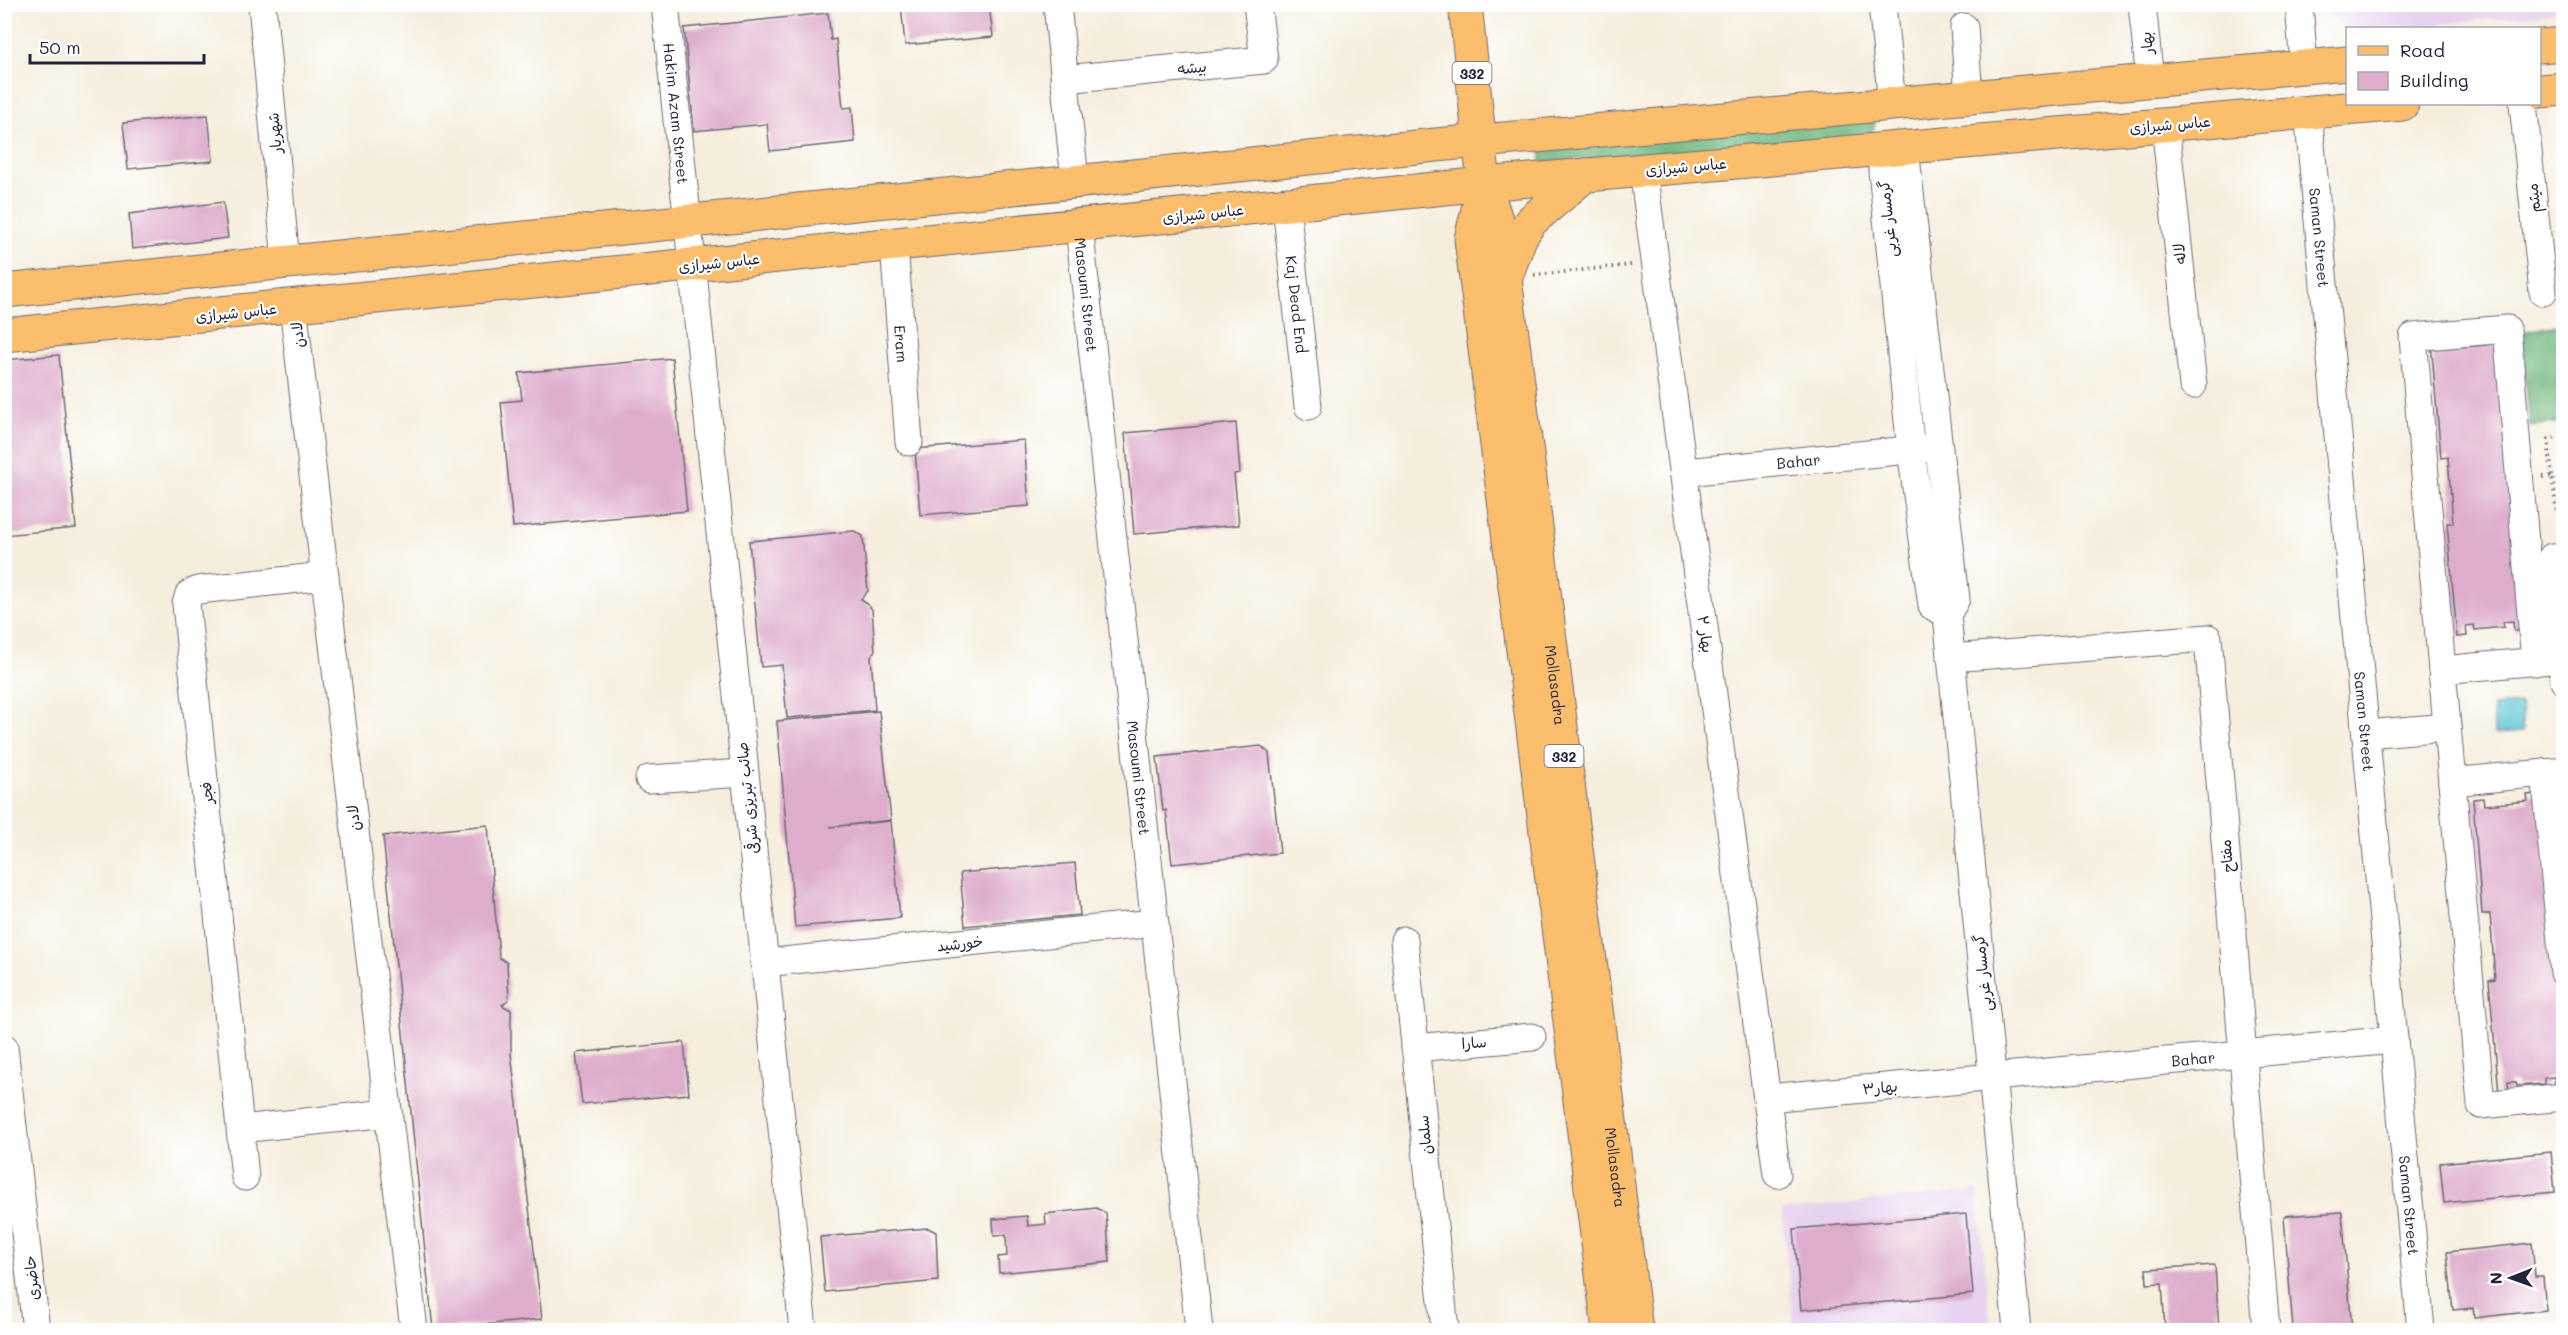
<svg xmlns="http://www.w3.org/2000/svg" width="2568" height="1335" font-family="Mali,'Playpen Sans Arabic',sans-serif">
<rect width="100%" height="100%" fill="#fff"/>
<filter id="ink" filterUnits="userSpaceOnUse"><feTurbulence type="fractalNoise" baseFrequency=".0167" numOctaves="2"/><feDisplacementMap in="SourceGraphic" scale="12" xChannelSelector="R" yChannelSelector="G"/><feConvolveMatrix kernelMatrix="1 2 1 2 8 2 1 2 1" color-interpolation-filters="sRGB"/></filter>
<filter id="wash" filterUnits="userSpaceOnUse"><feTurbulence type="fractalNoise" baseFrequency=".008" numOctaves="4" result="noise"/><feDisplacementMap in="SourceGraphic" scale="24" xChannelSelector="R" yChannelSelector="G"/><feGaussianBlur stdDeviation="1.35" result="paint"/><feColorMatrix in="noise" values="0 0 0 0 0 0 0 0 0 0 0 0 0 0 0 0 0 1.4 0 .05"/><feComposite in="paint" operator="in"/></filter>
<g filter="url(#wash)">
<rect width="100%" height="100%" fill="#f6eedd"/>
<g fill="#e7d2ef">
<path d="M2563 4V12L2394 28 2347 30 2319 9V5Z"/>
<path d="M1977 1190 1991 1330H1794L1782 1210Z"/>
</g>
<g fill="#6db57b" stroke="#486c5b" stroke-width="1.5">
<path d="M1866 116 1875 123 1872 133 1863 139 1541 162V146Z"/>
<path d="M2563 324V422L2530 426 2521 332Z"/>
</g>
<path fill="#57c3d2" stroke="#3c7286" stroke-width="1.5" d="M2521 704 2523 732 2494 734 2493 706Z"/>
<g id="blocks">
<g fill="#deadcc">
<path d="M901 4H989L993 37 905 45Z"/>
<path d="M828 13 831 40 836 39 843 108 852 107 855 142 770 151 767 124 694 131 684 28Z"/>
<path d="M208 115 213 161 128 169 123 123Z"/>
<path d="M223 202 228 238 132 249 129 214Z"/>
<path d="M2498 337 2522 630 2514 631 2513 621 2503 622 2504 627 2475 630 2474 625 2466 626 2467 636 2457 637 2447 523H2453L2448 457 2441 458 2431 342H2441L2442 348 2486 345 2485 338Z"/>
<path d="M59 355 76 528 4 535V360Z"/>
<path d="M672 358 687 511 513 527 501 402 522 400 519 373Z"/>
<path d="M1236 423 1240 473 1234 474 1239 525 1134 534 1125 433Z"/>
<path d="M1024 440 1029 506 920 515 915 449Z"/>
<path d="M854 531 863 536 868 591 861 599 872 609 875 651 871 656 875 710 787 718 782 665 761 667 749 541Z"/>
<path d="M879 711 891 820 830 827 891 821 900 918 795 927 777 721Z"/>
<path d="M1261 746 1269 753 1280 853 1172 864 1166 810 1163 811 1157 757Z"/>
<path d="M2539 794 2564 1086 2555 1087 2554 1077 2545 1078V1084L2517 1086 2516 1082H2508L2509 1092 2499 1093 2489 980 2495 979 2490 914H2482L2473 799 2483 798 2484 805 2528 801 2527 795Z"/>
<path d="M488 825 499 957 507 963 509 999 502 1005 511 1010V1053L542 1319 433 1330 383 836Z"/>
<path d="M1075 863 1080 915 965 926 960 873Z"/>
<path d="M684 1042 689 1094 582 1104 576 1053Z"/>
<path d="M2551 1152 2555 1192 2444 1203 2440 1163Z"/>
<path d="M1096 1208 1106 1213 1110 1262 999 1273 998 1257 1007 1256 1006 1235 994 1236 993 1219 1027 1216 1028 1226 1046 1224 1045 1214Z"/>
<path d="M2342 1212 2352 1330H2293L2284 1216Z"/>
<path d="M1966 1214 1973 1294 1801 1310 1794 1229Z"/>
<path d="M928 1228 936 1232 938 1281 825 1292 820 1237Z"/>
<path d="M2532 1243 2535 1276H2543L2546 1310 2474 1318 2473 1308 2453 1310 2447 1252Z"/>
<path d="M2215 1265 2219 1330H2165L2162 1283 2147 1284 2146 1269Z"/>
</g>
</g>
</g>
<g filter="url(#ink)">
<use href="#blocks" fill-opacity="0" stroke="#6c6974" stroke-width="1.5"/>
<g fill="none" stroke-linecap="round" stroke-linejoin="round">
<g stroke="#6c6974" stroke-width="29">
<g id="minor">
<path d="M262 4 286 262"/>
<path id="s1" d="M665 4 803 1330"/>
<path d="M1057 4 1075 181"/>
<path d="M1882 4 1892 104"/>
<path d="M2142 4 2150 81"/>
<path d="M2299 4 2304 67"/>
<path d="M1964 27 1969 97"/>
<path d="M1064 79 1264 60 1257 4"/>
<path d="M2523 104 2543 292"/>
<path id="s2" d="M2308 112 2421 1330"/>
<path d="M2165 124 2193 385"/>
<path d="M1643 170 1777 1174"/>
<path id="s3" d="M1286 205 1308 406"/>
<path id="s4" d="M1079 226 1199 1330"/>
<path id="s5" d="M894 245 909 442"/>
<path d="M293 306 414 1330"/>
<path id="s6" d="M1685 472 1929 448"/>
<path d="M1947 615 1932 606 1911 450 1882 170 1896 148 1907 166 1956 599 1947 615 2017 1330"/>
<path d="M1951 658 2208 638 2266 1330"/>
<path d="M2561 659 2552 557 2564 556"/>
<path d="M2442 670 2413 337 2507 329 2535 662"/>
<path d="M2564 681 2561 659 2442 670 2452 782 2564 771"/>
<path d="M2366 734 2447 727"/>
<path d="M2545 773 2564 973"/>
<path d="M649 779 744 773"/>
<path d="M2452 782 2481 1105 2564 1097"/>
<path d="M1404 940 1445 1330"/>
<path d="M764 963 1155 923"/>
<path d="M4 1047 36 1330"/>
<path d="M1415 1048 1532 1037"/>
<path id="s7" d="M1767 1098 2394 1040"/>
<path d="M241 1129 388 1113"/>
<path d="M245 1177 186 604 189 594 198 590 325 576"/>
</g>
</g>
<g stroke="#6c6974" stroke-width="35">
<g id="major">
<path id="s8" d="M1465 4 1484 184 1499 228 1505 278 1636 1330"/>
<path d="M2540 46 2564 44"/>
<path d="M2540 91 2564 89"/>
<path d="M1484 184 1471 239 1609 1330"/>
<path d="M1506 276 1520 238 1530 222 1585 175"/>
<path d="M4 291 1436 145 2348 63"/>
<path d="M4 335 1484 184 2402 104"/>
</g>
</g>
<g stroke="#6c6974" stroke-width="4" stroke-dasharray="1.5 4.5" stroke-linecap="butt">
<path d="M1534 275 1632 265"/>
<path d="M2552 476 2548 439 2564 437"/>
<path d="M2543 477 2552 476 2557 513H2564"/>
</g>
<use href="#minor" stroke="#fff" stroke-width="27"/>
<use href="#major" stroke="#fabe6d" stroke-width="33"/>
</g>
</g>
<g text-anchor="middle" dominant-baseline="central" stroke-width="4.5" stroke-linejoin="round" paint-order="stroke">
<g fill="#fff" stroke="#646476" stroke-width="1.5">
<rect x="1452.5" y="62" width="39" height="22" rx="4.5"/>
<rect x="1544.5" y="745" width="39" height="22" rx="4.5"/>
</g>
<g font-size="14" font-weight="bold" fill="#22223b">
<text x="1472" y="73">332</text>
<text x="1564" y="756">332</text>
</g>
<g font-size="15" fill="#22223b" stroke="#fff">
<text transform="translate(2146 43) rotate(-96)">بهار</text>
<text transform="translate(1192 67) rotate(-5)">بیشه</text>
<text stroke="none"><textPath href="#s1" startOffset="110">Hakim Azam Street</textPath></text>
<text transform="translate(2170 124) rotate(-5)">عباس شیرازی</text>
<text transform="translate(274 133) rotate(-95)">شهریار</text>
<text transform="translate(1686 166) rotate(-5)">عباس شیرازی</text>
<text transform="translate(2533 198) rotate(-96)">میثم</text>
<text transform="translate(1203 213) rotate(-6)">عباس شیرازی</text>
<text transform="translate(1887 219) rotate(-96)">گرمسار غربی</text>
<text stroke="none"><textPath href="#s2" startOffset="126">Saman Street</textPath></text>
<text transform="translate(2179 254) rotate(-96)">لاله</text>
<text transform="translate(719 262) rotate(-6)">عباس شیرازی</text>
<text stroke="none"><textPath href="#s4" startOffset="69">Masoumi Street</textPath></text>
<text stroke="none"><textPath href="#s3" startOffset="100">Kaj Dead End</textPath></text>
<text transform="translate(236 312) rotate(-6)">عباس شیرازی</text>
<text transform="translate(297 335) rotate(-97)">لادن</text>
<text stroke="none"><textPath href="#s5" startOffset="99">Eram</textPath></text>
<text stroke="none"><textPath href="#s6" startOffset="114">Bahar</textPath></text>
<text transform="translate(1706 634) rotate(82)">بهار ۲</text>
<text stroke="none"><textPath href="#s8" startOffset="688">Mollasadra</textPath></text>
<text stroke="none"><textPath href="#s2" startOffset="612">Saman Street</textPath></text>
<text stroke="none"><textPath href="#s4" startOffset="555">Masoumi Street</textPath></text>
<text transform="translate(206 793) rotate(-96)">فجر</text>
<text transform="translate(747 798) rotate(-96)">صائب تبریزی شرقی</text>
<text transform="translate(353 818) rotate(-97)">لادن</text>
<text transform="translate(2226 856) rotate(-95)">مفتاح</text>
<text transform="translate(960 943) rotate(-6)">خورشید</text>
<text transform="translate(1982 973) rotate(-96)">گرمسار غربی</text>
<text transform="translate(1474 1042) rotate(-5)">سارا</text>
<text stroke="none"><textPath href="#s7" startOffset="428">Bahar</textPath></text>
<text transform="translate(1880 1087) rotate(-5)">بهار۳</text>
<text transform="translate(1424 1135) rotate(-96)">سلمان</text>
<text stroke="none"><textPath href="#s8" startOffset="1174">Mollasadra</textPath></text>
<text stroke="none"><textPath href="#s2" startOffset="1098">Saman Street</textPath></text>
<text transform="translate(31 1278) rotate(-96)">حاضری</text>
</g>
</g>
<rect width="2568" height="1335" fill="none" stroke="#fff" stroke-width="24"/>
<rect x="2346" y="27" width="195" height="78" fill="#ffffff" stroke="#a7a7b1" stroke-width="1.5"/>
<rect x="2358" y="46" width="30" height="9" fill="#fabe6d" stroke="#a7a7b1" stroke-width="1.5"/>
<text x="2400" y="57" font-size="18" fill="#22223b">Road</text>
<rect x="2358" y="72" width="30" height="18" fill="#deadcc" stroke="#a7a7b1" stroke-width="1.5"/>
<text x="2400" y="87" font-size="18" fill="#22223b">Building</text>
<g transform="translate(2511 1278) rotate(269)" stroke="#ffffff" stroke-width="4.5" paint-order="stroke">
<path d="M0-4.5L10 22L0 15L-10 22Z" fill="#22223b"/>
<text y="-9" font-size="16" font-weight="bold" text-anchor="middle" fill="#22223b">N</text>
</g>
<path d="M30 54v9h174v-9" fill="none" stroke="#22223b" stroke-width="3"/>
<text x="39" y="54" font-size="18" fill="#22223b" stroke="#ffffff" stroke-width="4.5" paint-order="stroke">50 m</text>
</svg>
